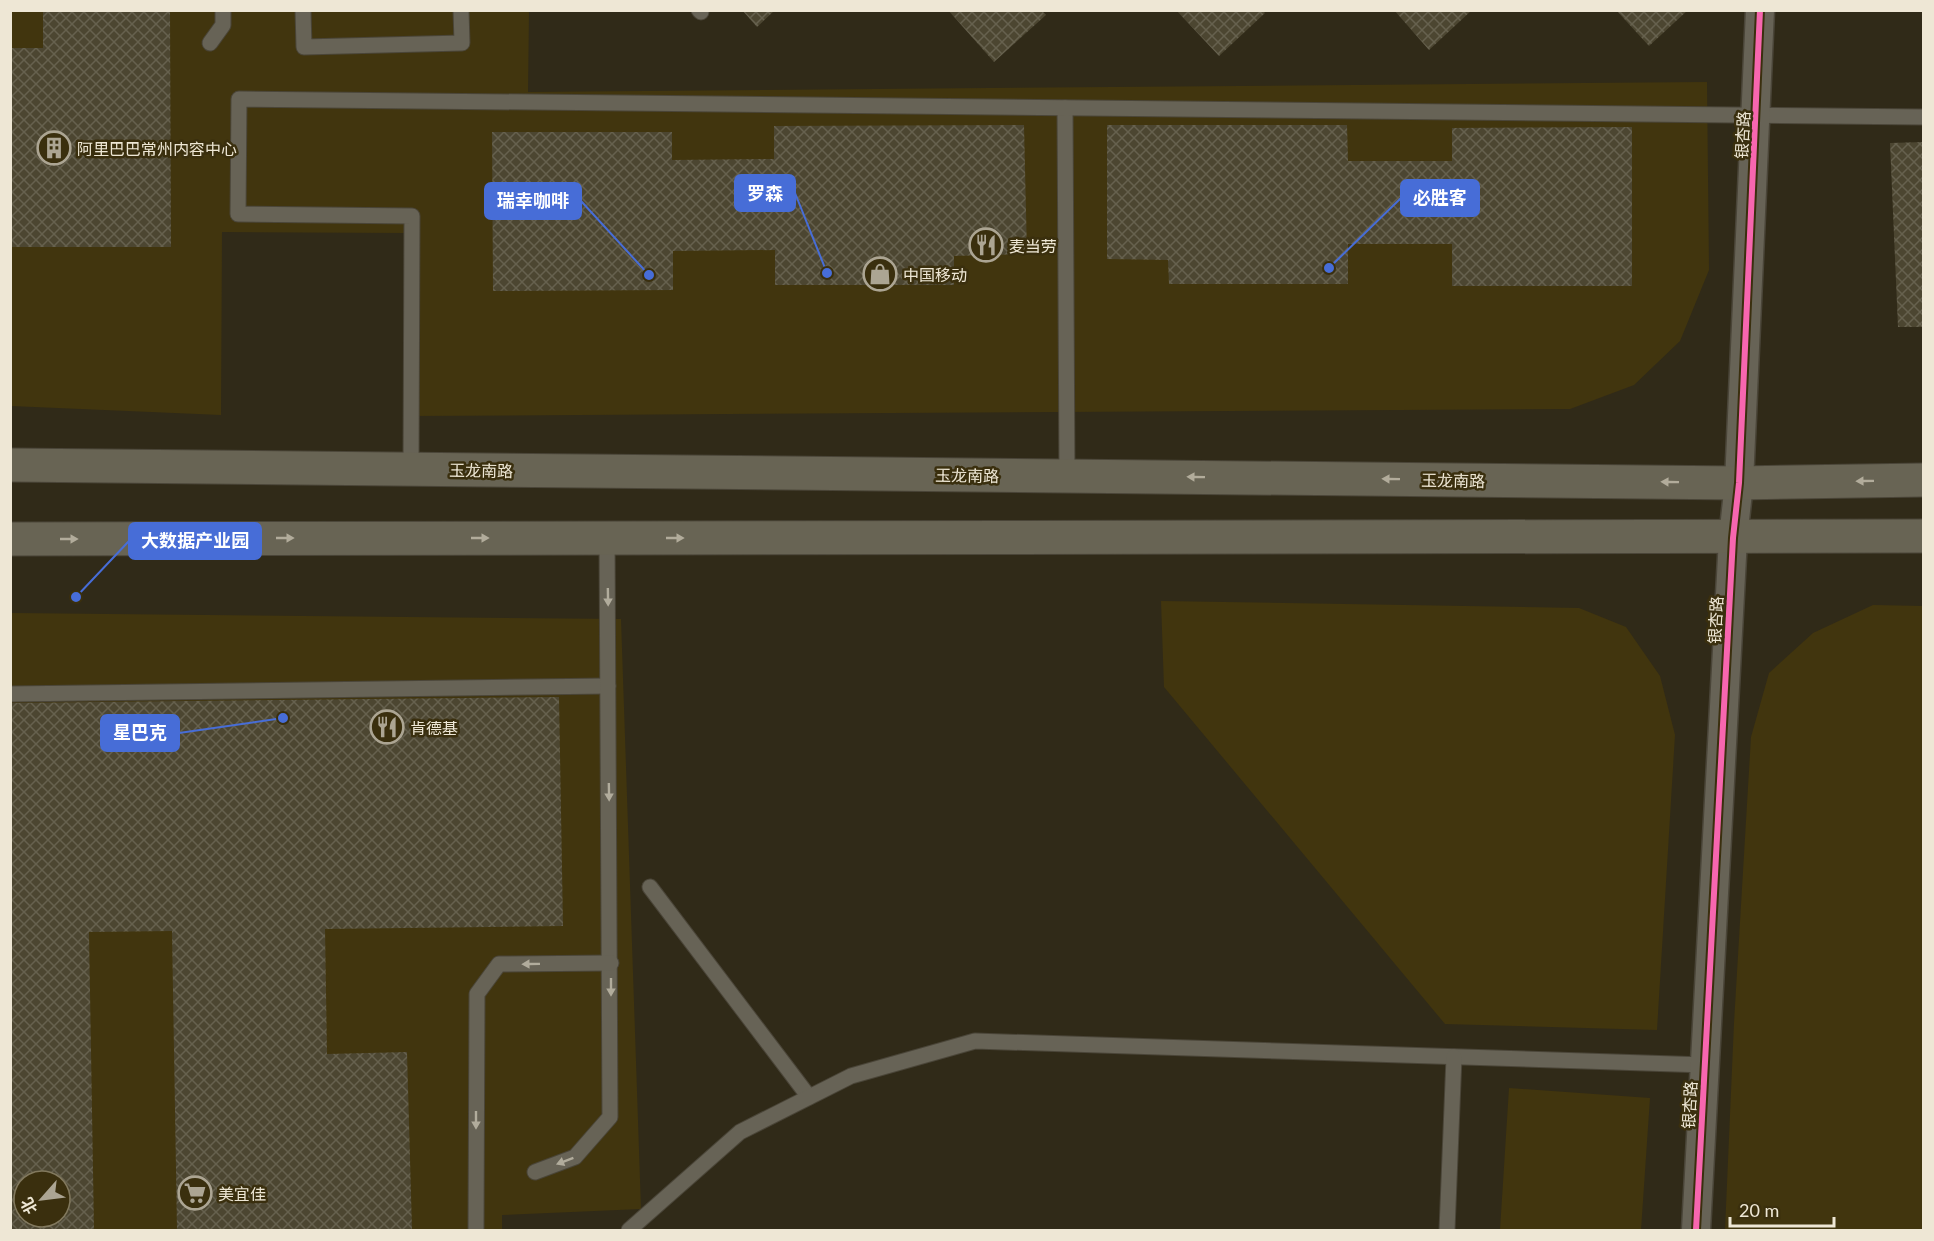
<svg xmlns="http://www.w3.org/2000/svg" width="1934" height="1241" font-family="Lato,'Noto Sans SC',sans-serif">
<defs>
<pattern id="building-cross-hatch" width="8" height="8" patternUnits="userSpaceOnUse" patternTransform="scale(1.5)"><rect width="8" height="8" fill="#4c4631"/><path d="M0 0l8 8M0 8l8-8" fill="none" stroke="#66614e"/></pattern>
</defs>
<rect width="100%" height="100%" fill="#302a18"/>
<g fill="#41350e" fill-rule="evenodd">
<path d="M11 11H529L528 92 1707 82 1709 270 1680 341 1634 385 1570 409 407 416V233L222 232 221 415 11 406Z"/>
<path d="M1161 601 1579 608 1626 627 1660 676 1675 735 1657 1030 1445 1024 1164 687Z"/>
<path d="M1873 605 1923 606V1230H1725L1734 1023 1751 737 1769 673 1813 633Z"/>
<path d="M11 613 621 619 641 1209 502 1215V1230H11ZM24 1181H60V1217H24Z"/>
<path d="M1509 1088 1650 1098 1641 1230H1500Z"/>
</g>
<g fill="url(#building-cross-hatch)" fill-rule="evenodd">
<path d="M43 10H170L171 247H10V48H43Z"/>
<path d="M742 10H775L757 27Z"/>
<path d="M948 10H1041L1046 15 994 62Z"/>
<path d="M1176 10H1262L1265 13 1219 56Z"/>
<path d="M1394 10H1472L1429 50Z"/>
<path d="M1616 10H1688L1649 46Z"/>
<path d="M1024 125 1027 254 954 256V285H775V250L673 251V290L493 291 492 132H672V160L774 159V126Z"/>
<path d="M1107 125H1347L1348 161H1452V128L1632 127V286H1452V244H1348V284H1169L1168 260 1107 259Z"/>
<path d="M1924 142V327H1898L1890 143Z"/>
<path d="M559 697 563 926 325 929 327 1054 407 1052 412 1230H177L172 931 89 932 94 1230H10V703ZM24 1181H60V1217H24Z"/>
</g>
<g fill="none" stroke-linecap="round" stroke-linejoin="round">
<g stroke="#4a4538" stroke-width="17">
<g id="lane">
<path d="M303 10 304 47 462 43 461 10"/>
<path d="M699 10 701 12"/>
<path d="M210 43 223 25V10"/>
<path d="M1065 108 1067 476"/>
<path d="M411 469 412 216 238 214 239 99 1924 117"/>
<path d="M10 694 608 686"/>
<path d="M650 887 809 1097"/>
<path d="M535 1172 575 1157 610 1117 607 538"/>
<path d="M476 1230 477 994 499 964 611 963"/>
<path d="M629 1230 740 1132 851 1076 975 1041 1705 1065"/>
<path d="M1447 1230 1454 1057"/>
</g>
</g>
<g stroke="#4a4538" stroke-width="31">
<path id="street" d="M1696 1230 1733 538 1739 483 1760 10"/>
</g>
<g stroke="#4a4538" stroke-width="35">
<g id="primary">
<path d="M10 465 1739 483 1924 480"/>
<path d="M10 539 1924 536"/>
</g>
</g>
<use href="#lane" stroke="#676356" stroke-width="15"/>
<use href="#street" stroke="#676356" stroke-width="28"/>
<use href="#primary" stroke="#686454" stroke-width="33"/>
<g stroke="#3a2f0e" stroke-width="10">
<path id="cycleway" d="M1696 1230 1733 538 1739 483 1760 10"/>
</g>
<use href="#cycleway" stroke="#f766af" stroke-width="6"/>
</g>
<defs><path id="oneway-solid" d="M-6-.8H1V-3.2L6.5 0L1 3.2V.8H-6Z" transform="scale(1.5)"/></defs>
<g fill="#b2ac9b">
<use href="#oneway-solid" transform="translate(1196 477) rotate(-179)"/>
<use href="#oneway-solid" transform="translate(1391 479) rotate(-179)"/>
<use href="#oneway-solid" transform="translate(1865 481) rotate(179)"/>
<use href="#oneway-solid" transform="translate(1670 482) rotate(-179)"/>
<use href="#oneway-solid" transform="translate(285 538)"/>
<use href="#oneway-solid" transform="translate(480 538)"/>
<use href="#oneway-solid" transform="translate(675 538)"/>
<use href="#oneway-solid" transform="translate(69 539)"/>
</g>
<g fill="#b1ac9c">
<use href="#oneway-solid" transform="translate(608 597) rotate(89)"/>
<use href="#oneway-solid" transform="translate(609 792) rotate(89)"/>
<use href="#oneway-solid" transform="translate(531 964) rotate(179)"/>
<use href="#oneway-solid" transform="translate(611 987) rotate(90)"/>
<use href="#oneway-solid" transform="translate(476 1120) rotate(90)"/>
<use href="#oneway-solid" transform="translate(565 1161) rotate(159)"/>
</g>
<defs>
<g id="building-ring" transform="scale(1.725)"><circle r="9.5" fill="#3a2f0e" stroke="#aca593" stroke-width="1.5"/><path d="M-4-6H4V6H1V3H-1V6H-4ZM-2.5-4.3h1.7v1.8h-1.7ZM.8-4.3h1.7v1.8H.8ZM-2.5-1h1.7V.8h-1.7ZM.8-1h1.7V.8H.8Z" fill="#aca593"/></g>
<g id="restaurant-ring" transform="scale(1.725)"><circle r="9.5" fill="#3a2f0e" stroke="#aca593" stroke-width="1.5"/><path d="M-5-6h1v4h1v-4h1v4h1v-4h1v5L-1.5 .5V6h-2V.5L-5-1ZM5-6V6H3V1.5H1.5Q1.5-4 5-6Z" fill="#aca593"/></g>
<g id="shop-ring" transform="scale(1.725)"><circle r="9.5" fill="#3a2f0e" stroke="#aca593" stroke-width="1.5"/><path d="M-5-2.5h2.3a2.7 3.5 0 0 1 5.4 0H5L5.5 6h-11ZM-1.5-2.5h3a1.5 2.3 0 0 0-3 0Z" fill="#aca593"/></g>
<g id="supermarket-ring" transform="scale(1.725)"><circle r="9.5" fill="#3a2f0e" stroke="#aca593" stroke-width="1.5"/><path d="M-6-5.5h2.5l.6 2H6L4.5 2H-2.5L-4.4-4H-6ZM-1.5 3.2a1.3 1.3 0 1 0 .1 0ZM3 3.2a1.3 1.3 0 1 0 .1 0Z" fill="#aca593"/></g>
</defs>
<g fill-rule="evenodd">
<use href="#building-ring" x="54" y="148"/>
<use href="#restaurant-ring" x="986" y="245"/>
<use href="#shop-ring" x="880" y="274"/>
<use href="#restaurant-ring" x="387" y="727"/>
<use href="#supermarket-ring" x="195" y="1193"/>
</g>
<g text-anchor="middle" dominant-baseline="central" stroke-width="5" stroke-linejoin="round" paint-order="stroke">
<g font-size="16" fill="#eee7d5" stroke="#3a2f0e">
<text transform="translate(1742 135) rotate(-87)">银杏路</text>
<text transform="translate(481 470) rotate(1)">玉龙南路</text>
<text transform="translate(967 475) rotate(1)">玉龙南路</text>
<text transform="translate(1453 480) rotate(1)">玉龙南路</text>
<text transform="translate(1715 620) rotate(-87)">银杏路</text>
<text transform="translate(1689 1105) rotate(-87)">银杏路</text>
</g>
<g font-size="16" fill="#eee7d5" stroke="#3a2f0e" text-anchor="start">
<text x="77" y="148">阿里巴巴常州内容中心</text>
<text x="1009" y="245">麦当劳</text>
<text x="903" y="274">中国移动</text>
<text x="410" y="727">肯德基</text>
<text x="218" y="1193">美宜佳</text>
</g>
</g>
<path fill="none" stroke="#476dd7" stroke-width="2" d="M827 273L795 193M1329 268L1401 198M649 275L581 201M76 597L129 541M283 718L179 733"/>
<g fill="#476dd7" stroke="#3a2f0e" stroke-width="2">
<circle cx="827" cy="273" r="6"/>
<circle cx="1329" cy="268" r="6"/>
<circle cx="649" cy="275" r="6"/>
<circle cx="76" cy="597" r="6"/>
<circle cx="283" cy="718" r="6"/>
</g>
<g fill="#476dd7" stroke="#476dd7" stroke-width="2">
<rect x="735" y="175" width="60" height="36" rx="6"/>
<rect x="1401" y="180" width="78" height="36" rx="6"/>
<rect x="485" y="183" width="96" height="36" rx="6"/>
<rect x="129" y="523" width="132" height="36" rx="6"/>
<rect x="101" y="715" width="78" height="36" rx="6"/>
</g>
<g font-size="18" text-anchor="middle" font-weight="bold" fill="#fff">
<text x="765" y="200">罗森</text>
<text x="1440" y="204">必胜客</text>
<text x="533" y="207">瑞幸咖啡</text>
<text x="195" y="547">大数据产业园</text>
<text x="140" y="739">星巴克</text>
</g>
<rect width="1934" height="1241" fill="none" stroke="#eee7d5" stroke-width="24"/>
<g transform="translate(42 1199) rotate(242)"><circle r="28" fill="#3a2f0e" stroke="#82795e" stroke-width="1.5"/>
<path d="M0-4.5L10 22L0 15L-10 22Z" fill="#aca593"/>
<text y="-9" font-size="16" font-weight="bold" text-anchor="middle" fill="#eee7d5">北</text>
</g>
<path d="M1730 1217v9h104v-9" fill="none" stroke="#eee7d5" stroke-width="3"/>
<text x="1739" y="1217" font-size="18" fill="#eee7d5" stroke="#3a2f0e" stroke-width="4.5" paint-order="stroke">20 m</text>
</svg>
